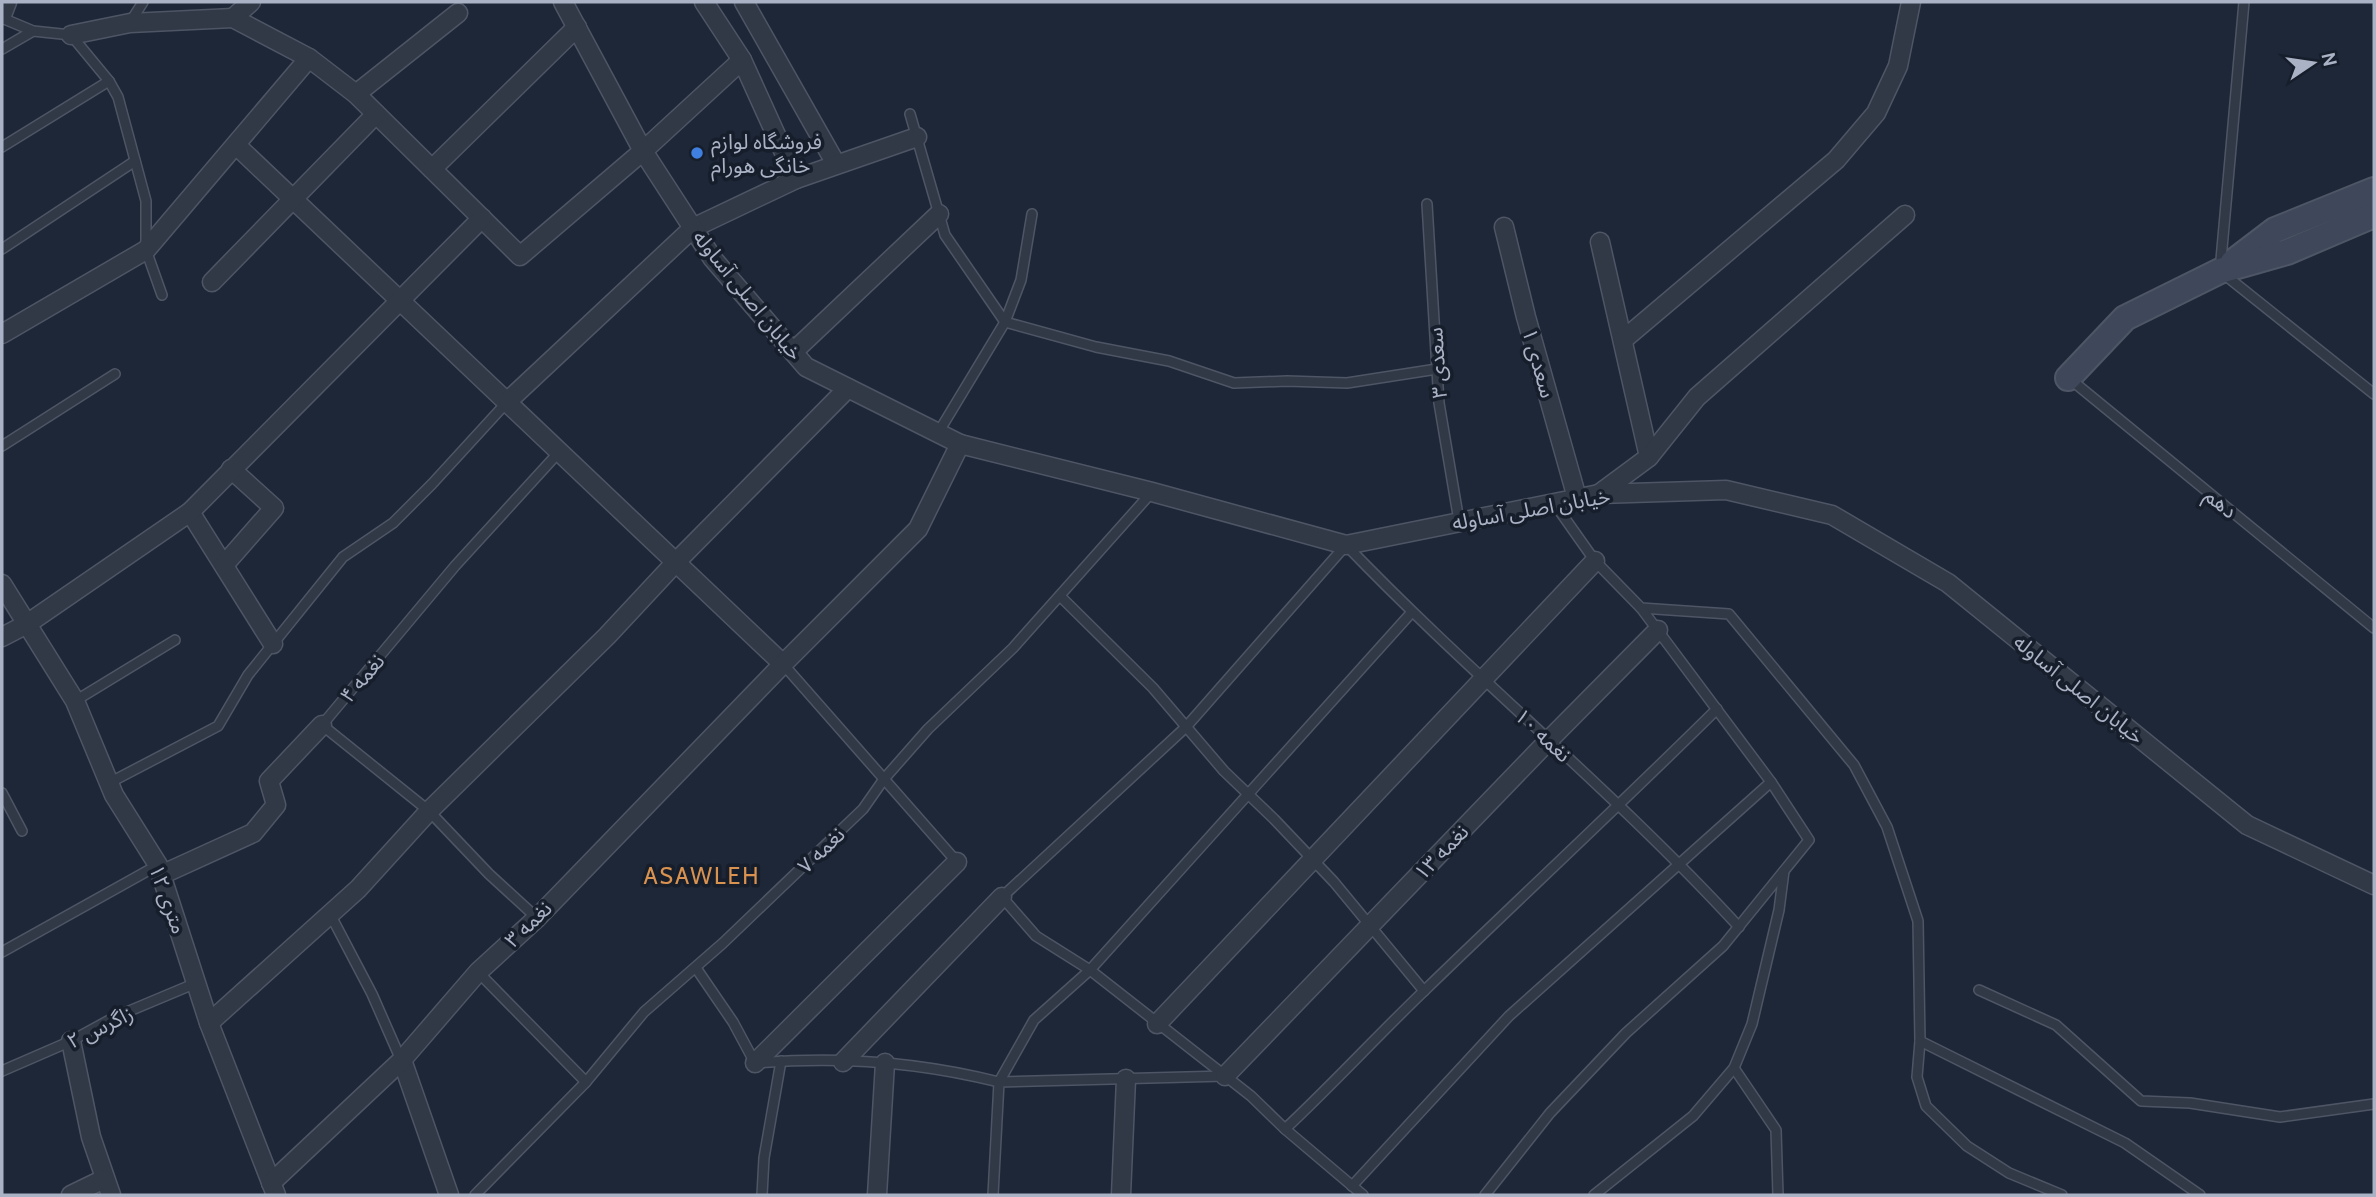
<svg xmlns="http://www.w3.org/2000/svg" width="2376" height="1197" font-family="Cabin,'Noto Sans Arabic',sans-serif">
<rect width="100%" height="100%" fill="#1d2737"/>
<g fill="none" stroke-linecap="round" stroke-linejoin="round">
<g stroke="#4e5665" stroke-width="12">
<g id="lane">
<path d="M2244 2 2220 271 2374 394"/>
<path d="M2 18 33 31 71 35 109 81 118 97 146 201V250L162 295"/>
<path d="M131 21 143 2"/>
<path d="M2 49 33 31"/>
<path d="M910 114 945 235 1005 322 1021 280 1032 214"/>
<path d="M2 147 109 81"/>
<path d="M1427 204 1439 403 1459 521"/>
<path d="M2 249 135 161"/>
<path d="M2070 379 2374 628"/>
<path d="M938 433 1005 322 1096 347 1169 361 1234 383 1287 381 1347 383 1437 369"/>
<path d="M2 446 115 374"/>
<path d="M1554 503 1595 561 1641 608 1729 614 1854 765 1887 827 1918 921 1920 1041 2125 1143 2200 1195"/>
<path d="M1060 596 1153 688 1224 771 1274 819 1334 882 1424 991"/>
<path d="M783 664 957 862"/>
<path d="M75 701 175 640"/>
<path d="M1717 709C1621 804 1522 896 1425 990 1377 1036 1333 1084 1285 1129L1251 1096 1090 970 1036 936 1002 897 1186 727 1346 545C1473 677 1615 792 1739 927"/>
<path d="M109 783 218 726 248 675 343 557 393 523 432 484 508 401"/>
<path d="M2 793 22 831"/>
<path d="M330 914 372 994 401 1060"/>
<path d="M537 918 489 874 429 811 322 725 455 566 560 451"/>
<path d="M2 952 158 865"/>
<path d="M696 968 733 1022 755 1063C837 1056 920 1062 999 1082L1034 1020 1090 970 1412 612"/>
<path d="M478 972 586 1082"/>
<path d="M1979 990 2056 1025 2141 1101 2190 1103 2280 1117 2374 1104"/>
<path d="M1920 1041 1917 1077 1926 1106 1967 1146 2009 1173 2062 1195"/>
<path d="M1734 1068 1776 1130 1778 1195"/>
<path d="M2 1071 71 1041 115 1017 196 983"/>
<path d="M1285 1129 1363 1195"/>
<path d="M1352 1186 1509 1016 1771 782"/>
<path d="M475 1195 586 1082 644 1012 723 943 863 809 884 779 928 729 1013 648 1152 492"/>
<path d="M762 1195 764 1158 781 1061"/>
<path d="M993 1195 999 1082 1225 1076"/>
<path d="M1485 1195 1550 1113 1626 1033 1723 946 1809 840 1771 782 1641 608"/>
<path d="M1594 1195 1693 1116 1734 1068 1752 1024 1779 910 1784 871"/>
</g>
</g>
<g stroke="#4e5665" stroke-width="21">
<g id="street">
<path d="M704 2 742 60 796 179"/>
<path d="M744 2 836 164"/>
<path d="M2 15 7 2"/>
<path d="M233 18 251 2"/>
<path d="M71 35 130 23 233 18 309 58 356 94 520 256 643 151 742 60"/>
<path d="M356 94 458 13"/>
<path d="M236 145 783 664"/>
<path d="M432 169 577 27"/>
<path d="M1504 227 1526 317 1577 498"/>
<path d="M1600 242 1649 457"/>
<path d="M212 282 376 114"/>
<path d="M2 334 146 250 309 58"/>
<path d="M1623 340 1836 160 1876 113 1898 66 1911 2"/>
<path d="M793 352 939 214"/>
<path d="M508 401 693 228 796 179 917 137"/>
<path d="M960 444 1152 492 1346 545 1599 494 1726 490 1832 515 1948 583 2247 825 2374 885"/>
<path d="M1599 494 1649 457 1697 397 1905 215"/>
<path d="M190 512 273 644"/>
<path d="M224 565 274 508 231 469"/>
<path d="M2 584 75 701 114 795 158 865 209 1023 276 1195"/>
<path d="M2 637 27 624 190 512 482 218"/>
<path d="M161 875 253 833 276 805 269 781 322 725"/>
<path d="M209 1023 358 889 429 811 607 636 676 562 848 388"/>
<path d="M1157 1024 1595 561"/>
<path d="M71 1041 91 1137 111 1195"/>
<path d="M402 1060 449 1195"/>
<path d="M843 1062 1002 897"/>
<path d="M755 1063 957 862"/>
<path d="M1225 1076 1549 740 1658 630"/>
<path d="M271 1183 402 1060 478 972 537 918 783 664 918 529 960 444 806 367 713 259 643 151 563 2"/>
<path d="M71 1195 104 1179"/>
<path d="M877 1195 885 1063"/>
<path d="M1121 1195 1126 1079"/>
</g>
</g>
<g stroke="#4e5665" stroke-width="28">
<g id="secondary">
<path d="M2233 262 2275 230 2374 190"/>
<path d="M2068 378 2125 318 2220 271 2287 252 2374 215"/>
</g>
</g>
<use href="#lane" stroke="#313947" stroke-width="9"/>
<use href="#street" stroke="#313947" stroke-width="18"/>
<use href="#secondary" stroke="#3f485a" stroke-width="24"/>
</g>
<circle fill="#3f7fe0" stroke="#171e2b" stroke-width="2.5" cx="697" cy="153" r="7"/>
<g text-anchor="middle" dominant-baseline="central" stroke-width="7" stroke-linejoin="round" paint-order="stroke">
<g font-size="21" fill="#aab3c5" stroke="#171e2b" text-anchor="start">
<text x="711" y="141">فروشگاه لوازم<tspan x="711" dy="24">خانگی هورام</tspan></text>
</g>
<g font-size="21" fill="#aab3c5" stroke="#171e2b">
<text transform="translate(748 295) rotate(51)">خیابان اصلی آساوله</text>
<text transform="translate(1437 363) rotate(-94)">سعدی ۳</text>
<text transform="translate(1539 363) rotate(74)">سعدی ۱</text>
<text transform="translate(2221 503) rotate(39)">دهم</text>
<text transform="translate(1531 509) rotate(-10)">خیابان اصلی آساوله</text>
<text transform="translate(362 678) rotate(-50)">نغمه ۴</text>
<text transform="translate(2079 689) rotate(39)">خیابان اصلی آساوله</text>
<text transform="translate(1543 735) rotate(43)">نغمه ۱۰</text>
<text transform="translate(821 850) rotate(-44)">نغمه ۷</text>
<text transform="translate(1441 852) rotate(-46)">نغمه ۱۳</text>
<text transform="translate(168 899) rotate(70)">۱۲ متری</text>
<text transform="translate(528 924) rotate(-44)">نغمه ۳</text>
<text transform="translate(100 1027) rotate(-26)">زاگرس ۲</text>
</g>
<g font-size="23" letter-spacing="2" fill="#da9250" stroke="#171e2b">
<text x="702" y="876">ASAWLEH</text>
</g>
</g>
<rect width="2376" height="1197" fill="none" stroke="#aab3c5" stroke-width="7"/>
<g transform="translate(2313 63) rotate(77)" stroke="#171e2b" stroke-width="5" paint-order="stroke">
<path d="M0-5L12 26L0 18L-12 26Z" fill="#aab3c5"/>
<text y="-10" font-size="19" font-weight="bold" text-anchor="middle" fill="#aab3c5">N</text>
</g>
</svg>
